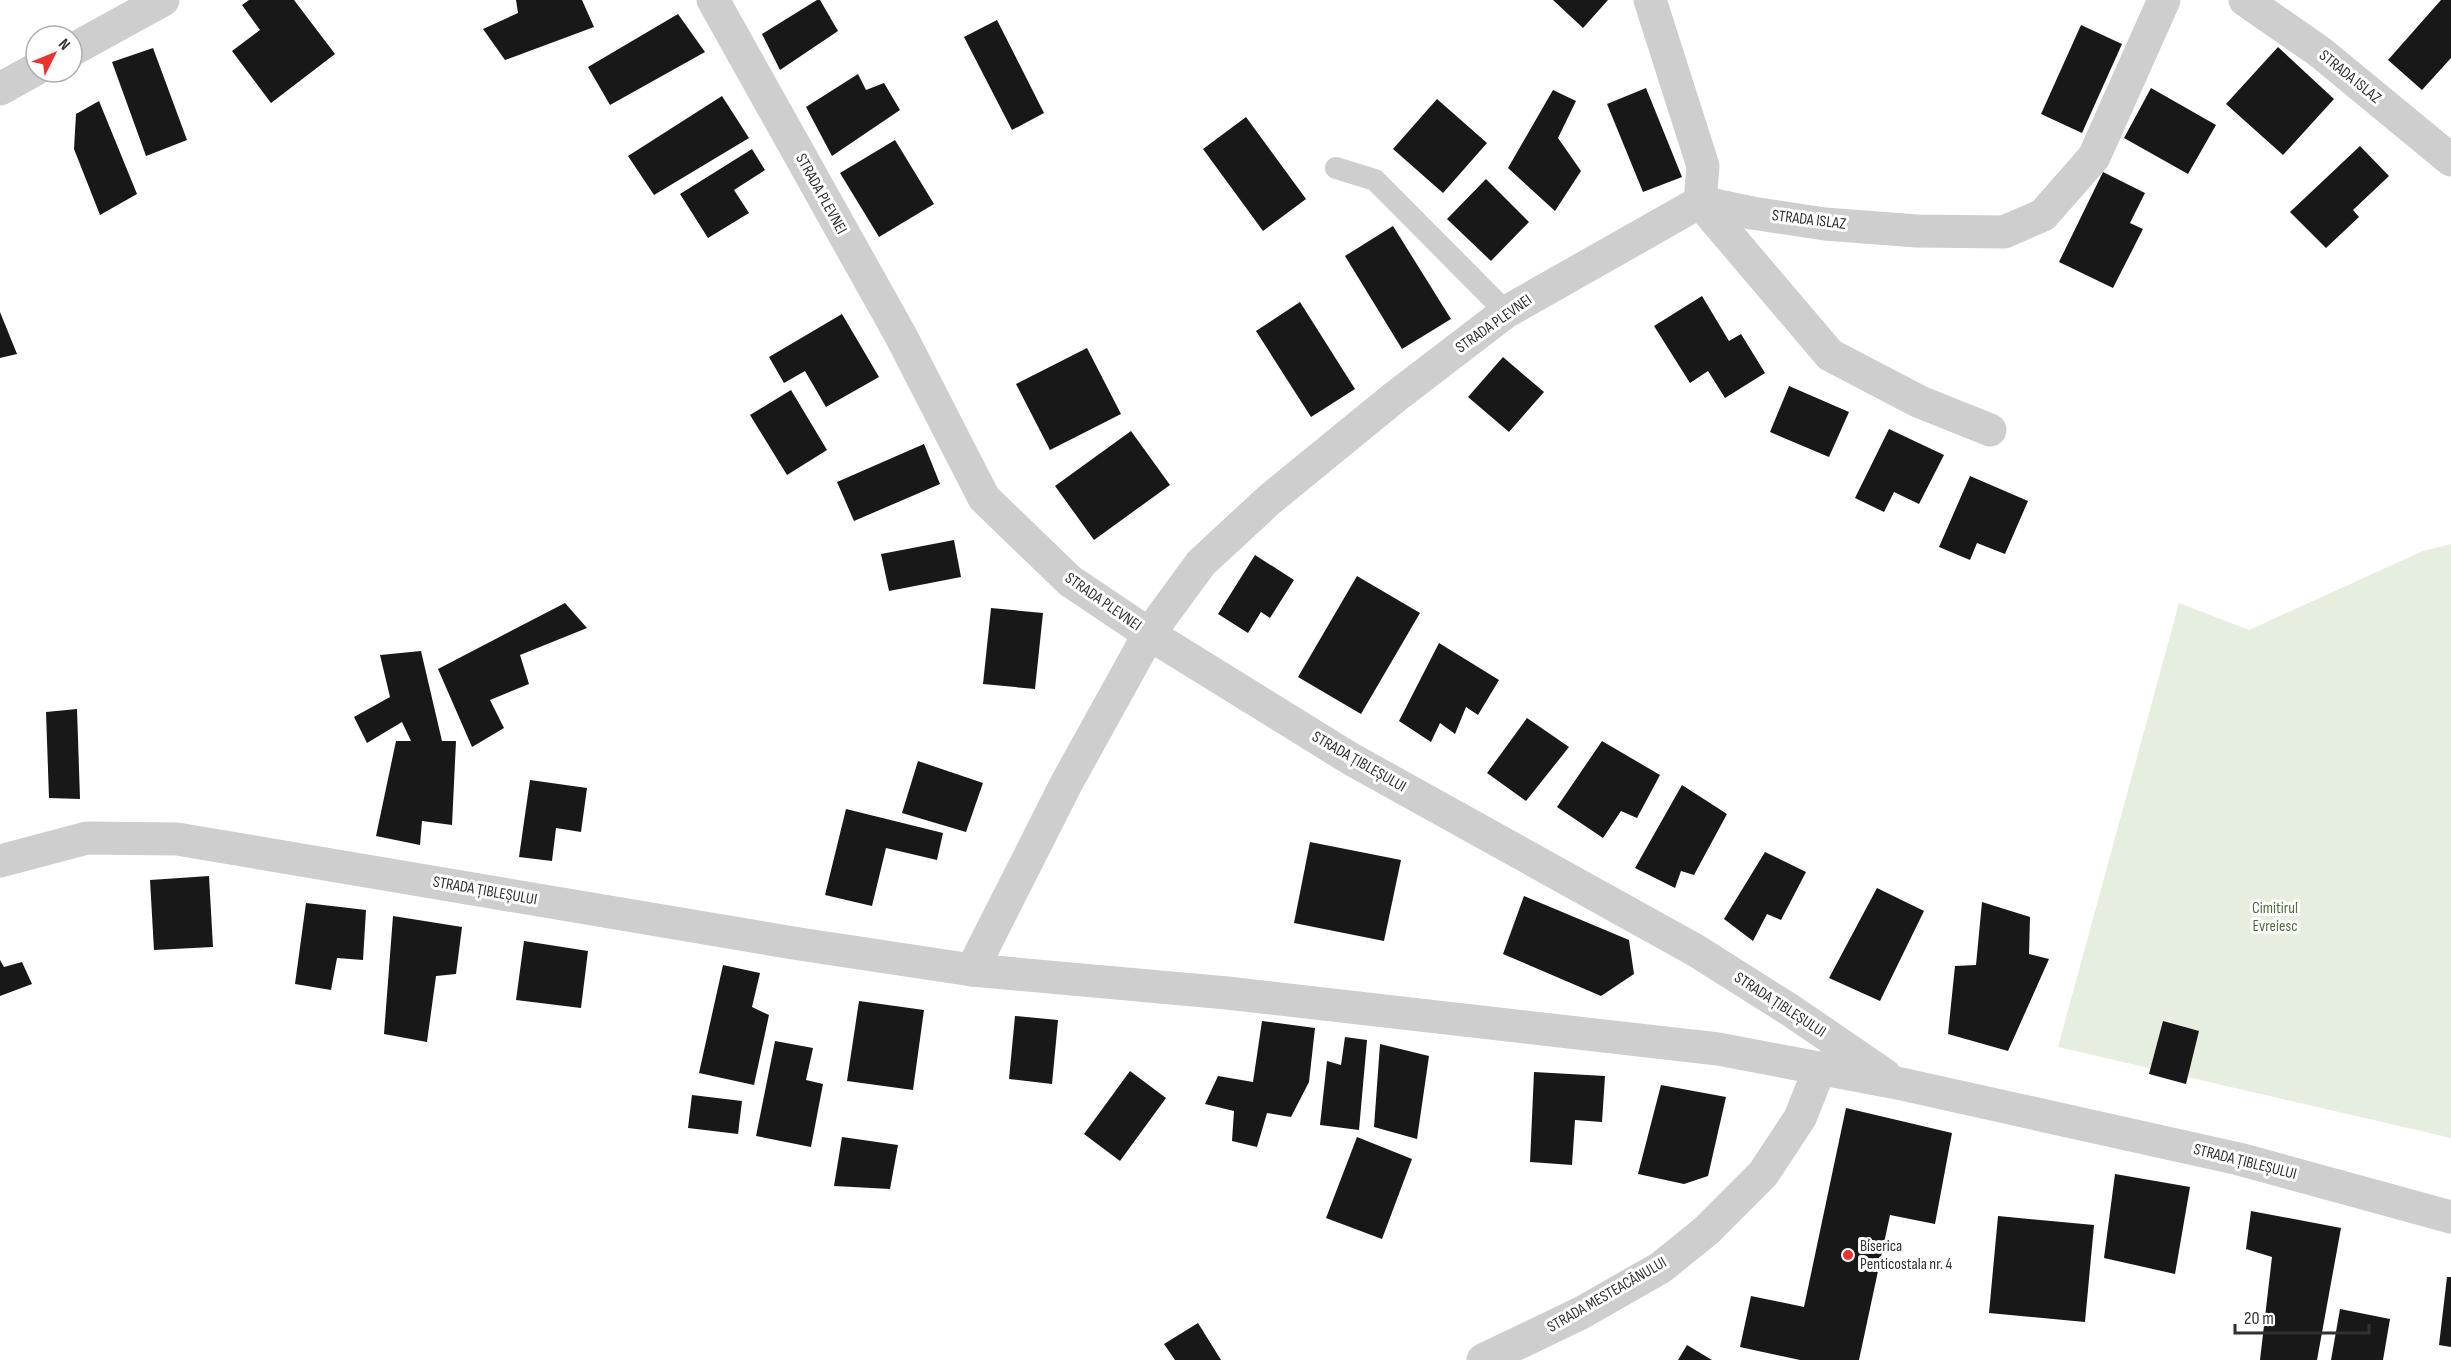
<svg xmlns="http://www.w3.org/2000/svg" width="2451" height="1360" font-family="'Sofia Sans Condensed',sans-serif">
<rect width="100%" height="100%" fill="#fff"/>
<path fill="#e6eedf" d="M2451 544V1138L2058 1047 2179 603 2249 630 2423 551Z"/>
<g fill="#181818">
<path d="M249 0H294L335 54 271 103 232 51 260 30 242 5Z"/>
<path d="M516 0H582L594 27 505 60 483 29 518 13Z"/>
<path d="M817 0H820L838 31 780 70 762 34Z"/>
<path d="M1553 0H1608L1583 28Z"/>
<path d="M2441 0H2451V58L2422 90 2388 60Z"/>
<path d="M678 14 705 52 610 105 588 67Z"/>
<path d="M997 20 1044 113 1012 130 964 37Z"/>
<path d="M2081 25 2122 44 2082 133 2041 114Z"/>
<path d="M2278 47 2334 99 2283 155 2226 104Z"/>
<path d="M153 48 187 140 146 156 112 62Z"/>
<path d="M858 74 866 90 884 83 900 110 832 156 806 107Z"/>
<path d="M1646 88 1682 177 1643 192 1607 104Z"/>
<path d="M2151 88 2216 125 2188 174 2124 138Z"/>
<path d="M1553 90 1576 101 1558 138 1581 171 1555 211 1508 168Z"/>
<path d="M722 96 749 138 654 195 628 156Z"/>
<path d="M1437 99 1487 143 1443 193 1393 149Z"/>
<path d="M99 101 137 194 100 215 74 149 76 114Z"/>
<path d="M1246 117 1306 199 1263 231 1203 149Z"/>
<path d="M895 140 934 204 879 237 840 173Z"/>
<path d="M2360 146 2389 176 2353 210 2359 217 2326 248 2290 212Z"/>
<path d="M752 149 765 170 734 190 749 213 708 238 680 194Z"/>
<path d="M2103 172 2145 193 2130 223 2143 229 2113 288 2059 262Z"/>
<path d="M1486 179 1529 222 1491 261 1447 219Z"/>
<path d="M1393 226 1451 319 1402 349 1345 256Z"/>
<path d="M1702 296 1729 341 1741 334 1765 373 1725 398 1708 371 1690 383 1654 326Z"/>
<path d="M1300 302 1355 389 1311 417 1256 331Z"/>
<path d="M0 312 17 354 0 358Z"/>
<path d="M842 314 879 377 826 407 805 371 784 383 769 357Z"/>
<path d="M1087 348 1121 414 1050 450 1016 384Z"/>
<path d="M1503 357 1544 392 1509 432 1468 397Z"/>
<path d="M1789 386 1849 412 1829 457 1770 432Z"/>
<path d="M791 390 827 450 787 475 750 415Z"/>
<path d="M1889 429 1944 455 1919 504 1894 492 1884 512 1855 498Z"/>
<path d="M1131 431 1170 485 1094 540 1055 486Z"/>
<path d="M924 444 940 484 854 521 837 482Z"/>
<path d="M1970 476 2028 501 2005 554 1977 543 1970 560 1939 547Z"/>
<path d="M954 540 961 577 889 591 881 554Z"/>
<path d="M1255 555 1294 580 1270 618 1261 612 1248 633 1218 614Z"/>
<path d="M1357 576 1420 613 1361 714 1298 677Z"/>
<path d="M565 603 587 628 520 655 529 684 490 700 504 728 472 747 438 669Z"/>
<path d="M991 608 1043 613 1035 689 983 684Z"/>
<path d="M1439 643 1499 680 1478 715 1466 707 1455 734 1440 723 1431 742 1399 721Z"/>
<path d="M421 651 442 741H456L452 825 422 821 420 845 376 836 396 741H411L402 722 367 743 354 717 390 697 380 655Z"/>
<path d="M77 709 80 799 49 798 46 712Z"/>
<path d="M1527 718 1569 747 1526 801 1487 773Z"/>
<path d="M1602 741 1660 775 1637 818 1621 811 1603 838 1557 807Z"/>
<path d="M918 761 983 783 966 832 902 813Z"/>
<path d="M530 780 587 788 581 832 556 828 552 861 519 857Z"/>
<path d="M1682 785 1727 814 1694 875 1681 871 1675 888 1635 868Z"/>
<path d="M846 809 943 833 937 860 886 848 872 906 825 895Z"/>
<path d="M1310 842 1401 860 1384 941 1294 923Z"/>
<path d="M1765 852 1806 872 1781 920 1767 914 1753 941 1724 919Z"/>
<path d="M209 876 213 947 154 950 150 880Z"/>
<path d="M1877 888 1924 911 1880 1001 1829 978Z"/>
<path d="M1524 896 1629 940 1634 974 1601 996 1503 954Z"/>
<path d="M1982 902 2030 917 2029 954 2049 959 2008 1051 1948 1034 1955 966 1976 965Z"/>
<path d="M306 903 366 910 363 960 337 958 331 990 295 984Z"/>
<path d="M393 916 462 927 456 974 436 976 427 1042 384 1034Z"/>
<path d="M524 941 588 951 581 1008 516 1000Z"/>
<path d="M0 960 4 967 22 962 32 984 0 996Z"/>
<path d="M723 965 760 973 752 1007 769 1015 754 1085 699 1073Z"/>
<path d="M859 1001 924 1010 913 1090 847 1081Z"/>
<path d="M1015 1016 1058 1020 1052 1084 1009 1079Z"/>
<path d="M1262 1021 1315 1028 1309 1082 1291 1117 1267 1113 1257 1147 1232 1141 1234 1111 1205 1104 1218 1076 1253 1082Z"/>
<path d="M2163 1021 2199 1031 2186 1084 2149 1074Z"/>
<path d="M1345 1037 1367 1040 1359 1130 1320 1125 1327 1061 1341 1065Z"/>
<path d="M775 1041 813 1048 806 1080 823 1084 811 1147 756 1136Z"/>
<path d="M1380 1044 1429 1056 1417 1139 1374 1127Z"/>
<path d="M1130 1071 1166 1098 1120 1161 1084 1134Z"/>
<path d="M1534 1072 1605 1076 1602 1122 1575 1120 1572 1165 1530 1162Z"/>
<path d="M1661 1085 1726 1097 1708 1176 1684 1184 1638 1174Z"/>
<path d="M692 1095 742 1101 738 1134 688 1128Z"/>
<path d="M1846 1108 1952 1133 1935 1224 1890 1215 1859 1360H1800L1740 1347 1751 1296 1804 1307Z"/>
<path d="M842 1137 898 1145 890 1189 834 1186Z"/>
<path d="M1357 1137 1412 1159 1382 1239 1326 1218Z"/>
<path d="M2115 1174 2190 1187 2175 1274 2104 1258Z"/>
<path d="M2251 1211 2341 1228 2317 1360H2260L2272 1257 2246 1249Z"/>
<path d="M1998 1216 2094 1225 2085 1322 1989 1313Z"/>
<path d="M2447 1277H2451V1347L2439 1345Z"/>
<path d="M2340 1309 2390 1319 2383 1360H2331Z"/>
<path d="M1198 1323 1221 1360H1175L1164 1344Z"/>
<path d="M1687 1345 1712 1360H1678Z"/>
</g>
<g fill="none" stroke-linecap="round" stroke-linejoin="round">
<path stroke="#cecece" stroke-width="22" d="M1336 168 1375 180 1506 312"/>
<g stroke="#cecece" stroke-width="33">
<path d="M713 0 901 336 984 498 1070 581 1149 634 1201 563 1269 500 1395 397 1506 312 1700 202"/>
<path d="M1650 0 1703 166 1700 202"/>
<path d="M2245 0 2320 52 2451 160"/>
<path d="M72 50 163 0"/>
<path d="M0 89 36 69"/>
<path d="M1700 202 1752 213 1825 224 1917 231 2004 232 2043 215 2094 157 2164 0"/>
<path d="M1700 202 1830 355 1920 402 1990 430"/>
<path d="M0 861 87 838 177 839 793 943 972 970 1227 993 1718 1049 1897 1083 2239 1159 2451 1217"/>
<path d="M972 970 1066 784 1149 634 1351 759 1695 950 1790 1010 1885 1075"/>
<path d="M1483 1360 1581 1313 1660 1268 1706 1231 1763 1174 1800 1118 1820 1068"/>
</g>
</g>
<circle fill="#eb3430" stroke="#fff" stroke-width="2" cx="1848" cy="1255" r="6"/>
<g text-anchor="middle" dominant-baseline="central" stroke-width="6" stroke-linejoin="round" paint-order="stroke">
<g font-size="16" fill="#313131" stroke="#fff">
<text transform="translate(2350 77) rotate(39)">STRADA ISLAZ</text>
<text transform="translate(821 194) rotate(61)">STRADA PLEVNEI</text>
<text transform="translate(1809 220) rotate(7)">STRADA ISLAZ</text>
<text transform="translate(1494 324) rotate(-35)">STRADA PLEVNEI</text>
<text transform="translate(1103 602) rotate(35)">STRADA PLEVNEI</text>
<text transform="translate(1359 762) rotate(30)">STRADA ȚIBLEȘULUI</text>
<text transform="translate(485 891) rotate(10)">STRADA ȚIBLEȘULUI</text>
<text transform="translate(1780 1005) rotate(33)">STRADA ȚIBLEȘULUI</text>
<text transform="translate(2245 1162) rotate(14)">STRADA ȚIBLEȘULUI</text>
<text transform="translate(1607 1295) rotate(-30)">STRADA MESTEACĂNULUI</text>
</g>
<g font-size="16" fill="#4f6f3c" stroke="#fff">
<text x="2275" y="908">Cimitirul<tspan x="2275" dy="18">Evreiesc</tspan></text>
</g>
<g font-size="16" fill="#313131" stroke="#fff" text-anchor="start">
<text x="1860" y="1246">Biserica<tspan x="1860" dy="18">Penticostala nr. 4</tspan></text>
</g>
</g>
<g transform="translate(54 54) rotate(47)"><circle r="28" fill="#ffffff" stroke="#adadad" stroke-width="1.5"/>
<path d="M0-4.5L10 22L0 15L-10 22Z" fill="#eb3430"/>
<text y="-9" font-size="16" font-weight="bold" text-anchor="middle" fill="#313131">N</text>
</g>
<path d="M2235 1324v9h134v-9" fill="none" stroke="#313131" stroke-width="3"/>
<text x="2244" y="1324" font-size="18" fill="#313131" stroke="#ffffff" stroke-width="4.5" paint-order="stroke">20 m</text>
</svg>
